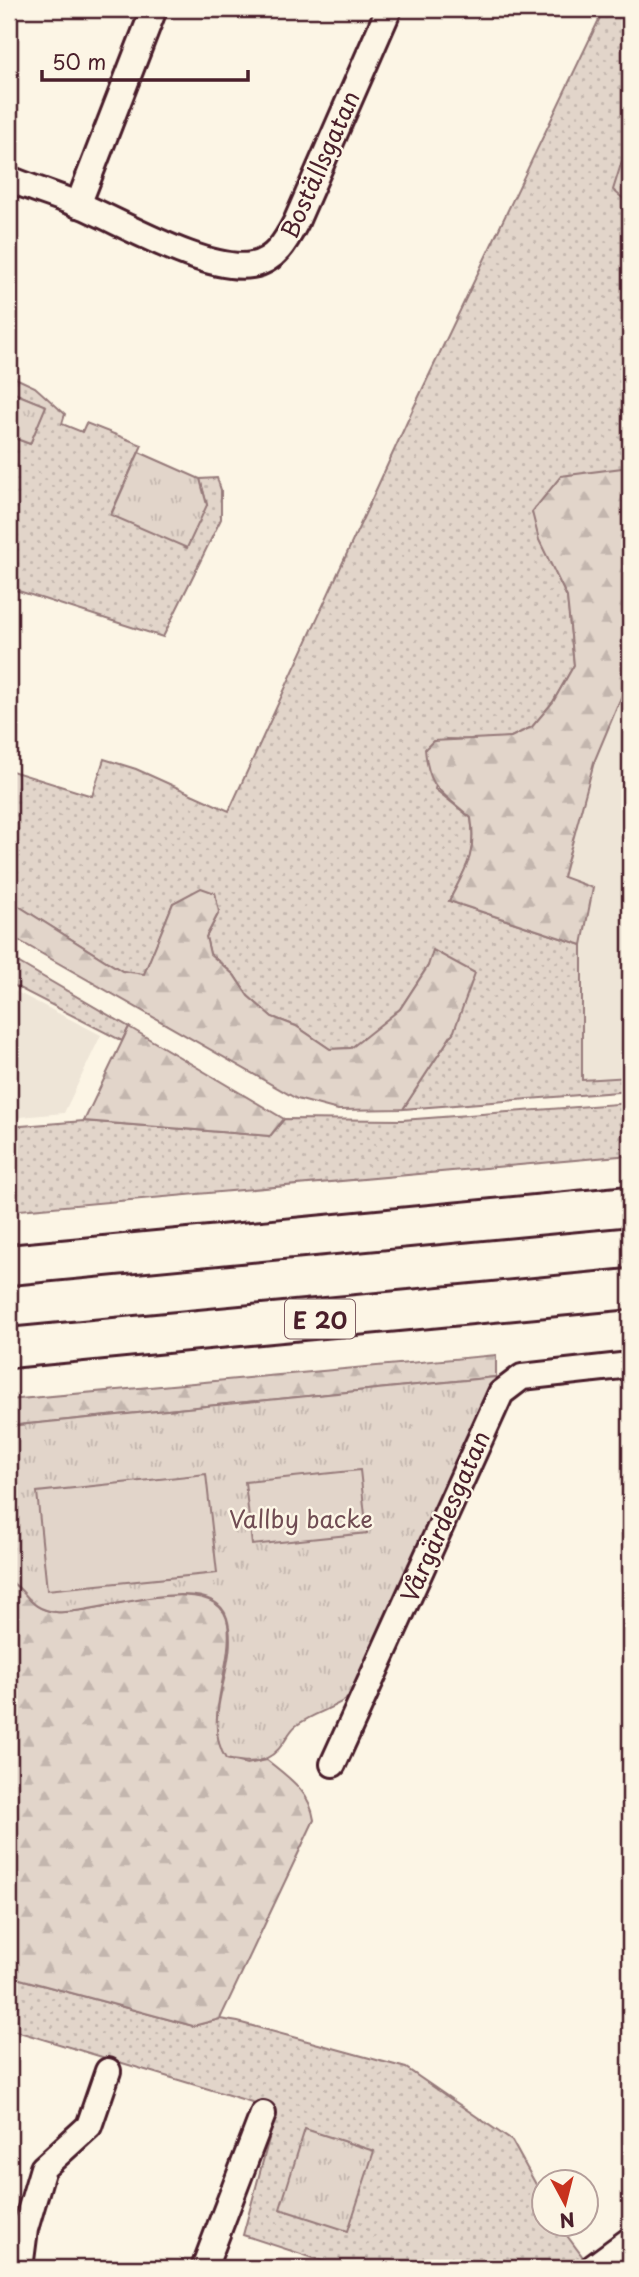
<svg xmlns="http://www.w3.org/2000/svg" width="639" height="2277" font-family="'Playpen Sans',sans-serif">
<defs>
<pattern id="grass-dots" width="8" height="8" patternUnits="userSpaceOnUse" patternTransform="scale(1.75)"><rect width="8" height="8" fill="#e2d5ca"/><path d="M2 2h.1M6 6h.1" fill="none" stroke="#c3b6ae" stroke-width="1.8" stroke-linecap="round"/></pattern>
<pattern id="forest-firs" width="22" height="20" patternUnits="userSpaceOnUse" patternTransform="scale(1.75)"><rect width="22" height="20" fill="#e2d5ca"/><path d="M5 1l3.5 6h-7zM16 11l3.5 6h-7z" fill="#c3b6ae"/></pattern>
<pattern id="park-tufts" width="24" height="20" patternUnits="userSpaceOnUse" patternTransform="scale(1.75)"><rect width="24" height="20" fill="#e2d5ca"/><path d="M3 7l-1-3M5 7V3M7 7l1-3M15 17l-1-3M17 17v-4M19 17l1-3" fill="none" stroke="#c3b6ae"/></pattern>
</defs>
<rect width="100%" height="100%" fill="#fcf5e5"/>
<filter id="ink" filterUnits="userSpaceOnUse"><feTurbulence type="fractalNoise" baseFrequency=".0143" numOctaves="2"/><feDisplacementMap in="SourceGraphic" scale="14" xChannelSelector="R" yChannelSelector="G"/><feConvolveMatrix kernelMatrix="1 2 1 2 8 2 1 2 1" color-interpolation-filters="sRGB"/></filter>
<g filter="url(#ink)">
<g fill="#eee5d7">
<path d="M630 676V1077L582 1080V945L593 889 563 877 594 762Z"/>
<path d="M9 988 101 1035 64 1113 9 1118Z"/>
</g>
<g fill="url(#grass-dots)" stroke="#967a7a" stroke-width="2">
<path d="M604 9H630V151L622 161 626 201 630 198V467L539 539 567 597 574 665 553 702 532 727 511 737 484 740 447 739 435 789 471 818C477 856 466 868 449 901L582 945V1080L630 1077V1091L403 1109 454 1031 428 966 400 1009 369 1036 351 1048 330 1049 296 1026 272 1017 248 996 234 975 210 954 206 937 219 912 215 893 173 903 144 975 122 971 9 900V770L92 796 104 759 136 769 229 811 413 409Z"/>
<path d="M9 375 35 387 65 414 62 424 82 432 86 423 142 445 111 514 207 505 200 479 217 478 221 490V519L163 637 9 588V436L30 444 45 406 9 391Z"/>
<path d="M9 957 129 1027 122 1041 9 983Z"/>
<path d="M630 1103V1155L9 1211V1127L84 1121 270 1136 284 1119 402 1120Z"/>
<path d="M9 1976 193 2026 220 2019 238 2022 406 2068 512 2141 544 2199V2224L559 2225 591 2268H344L243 2235 270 2135 262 2105 9 2029Z"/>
</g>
<g fill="url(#forest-firs)" stroke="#967a7a" stroke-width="2">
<path d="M630 151V198L626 201 613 190 622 161Z"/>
<path d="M630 467V676L594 762 563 877 593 888 582 945 449 901C465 870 477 854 471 818 442 791 429 792 425 749L433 741 511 737 532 727 553 702 574 665 567 597 539 540 532 512 561 476Z"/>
<path d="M201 888 215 893 219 912 206 937 210 954 234 975 248 996 272 1017 296 1026 330 1049 351 1048 400 1009 428 966 433 950 475 973 454 1031 403 1109 338 1110 297 1099 9 935V900L122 971 144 974 173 903Z"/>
<path d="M129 1027 284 1119 270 1136 84 1121Z"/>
<path d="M496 1355V1377L9 1426V1400Z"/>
<path d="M9 1581C28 1589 27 1609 56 1612 93 1616 219 1565 228 1624 234 1668 201 1720 227 1759L247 1764 267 1760C289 1778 310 1791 314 1820L220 2019 193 2026 9 1976Z"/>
</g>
<g fill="url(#park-tufts)" stroke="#967a7a" stroke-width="2">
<path d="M9 391 46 406 30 444 9 436Z"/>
<path d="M139 452 200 479 207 505 187 548 111 515Z"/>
<path d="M496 1377 355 1693C335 1709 317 1711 297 1725 291 1729 288 1736 284 1742 269 1765 251 1764 226 1759 199 1716 241 1665 227 1618 212 1568 93 1616 56 1612 27 1609 28 1590 9 1581V1426Z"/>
<path d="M305 2129 374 2151 348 2231 280 2209Z"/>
</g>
<g fill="#e2d5ca" stroke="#967a7a" stroke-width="2">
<path d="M360 1470 367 1533 252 1545 245 1482Z"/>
<path d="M206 1474 217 1573 47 1590 37 1492Z"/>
</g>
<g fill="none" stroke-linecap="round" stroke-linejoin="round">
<g stroke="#4a1f2b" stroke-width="30">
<g id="minor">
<path d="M9 179C32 188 56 196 80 205 123 223 207 273 252 265 275 261 286 241 296 222L389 9"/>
<path d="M78 205 154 9"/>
<path d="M333 1764 501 1393 522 1377 630 1365"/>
<path d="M20 2268 25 2229 43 2168 89 2126 108 2071"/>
<path d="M204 2268 263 2114"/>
<path d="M592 2268 630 2240"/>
</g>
</g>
<g stroke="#4a1f2b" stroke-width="44">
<g id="motorway">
<path d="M9 1265 630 1206"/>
<path d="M9 1348 630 1289"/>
</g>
</g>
<use href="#minor" stroke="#fcf5e5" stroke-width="24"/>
<use href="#motorway" stroke="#fcf5e5" stroke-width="38"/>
</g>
</g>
<g text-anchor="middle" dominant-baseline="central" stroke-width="5" stroke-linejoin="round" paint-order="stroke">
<rect fill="#fcf5e5" stroke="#7f5f63" stroke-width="2" x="285" y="1299.5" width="70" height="39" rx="5"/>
<g font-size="23" font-weight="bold" fill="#4a1f2b">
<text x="320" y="1319">E 20</text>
</g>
<g font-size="24" fill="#4a1f2b" stroke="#fcf5e5">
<text transform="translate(319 164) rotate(-66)">Boställsgatan</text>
<text transform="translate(444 1516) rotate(-66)">Vårgärdesgatan</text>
</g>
<g font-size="24" fill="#704c53" stroke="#fcf5e5">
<text x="301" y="1518">Vallby backe</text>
</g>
</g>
<rect width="639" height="2277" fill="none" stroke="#fcf5e5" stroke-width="35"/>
<rect x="18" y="18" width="604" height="2242" fill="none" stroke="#4a1f2b" stroke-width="2.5" filter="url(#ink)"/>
<g transform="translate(565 2203) rotate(173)"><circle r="33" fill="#fcf5e5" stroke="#b59f9b" stroke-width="2"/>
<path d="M0-5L12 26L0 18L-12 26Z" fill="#c8321e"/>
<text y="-10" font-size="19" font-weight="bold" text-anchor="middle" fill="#4a1f2b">N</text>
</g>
<path d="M42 70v10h206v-10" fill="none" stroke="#4a1f2b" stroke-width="3.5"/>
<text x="52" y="70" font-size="21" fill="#4a1f2b" stroke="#fcf5e5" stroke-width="5" paint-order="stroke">50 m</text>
</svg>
